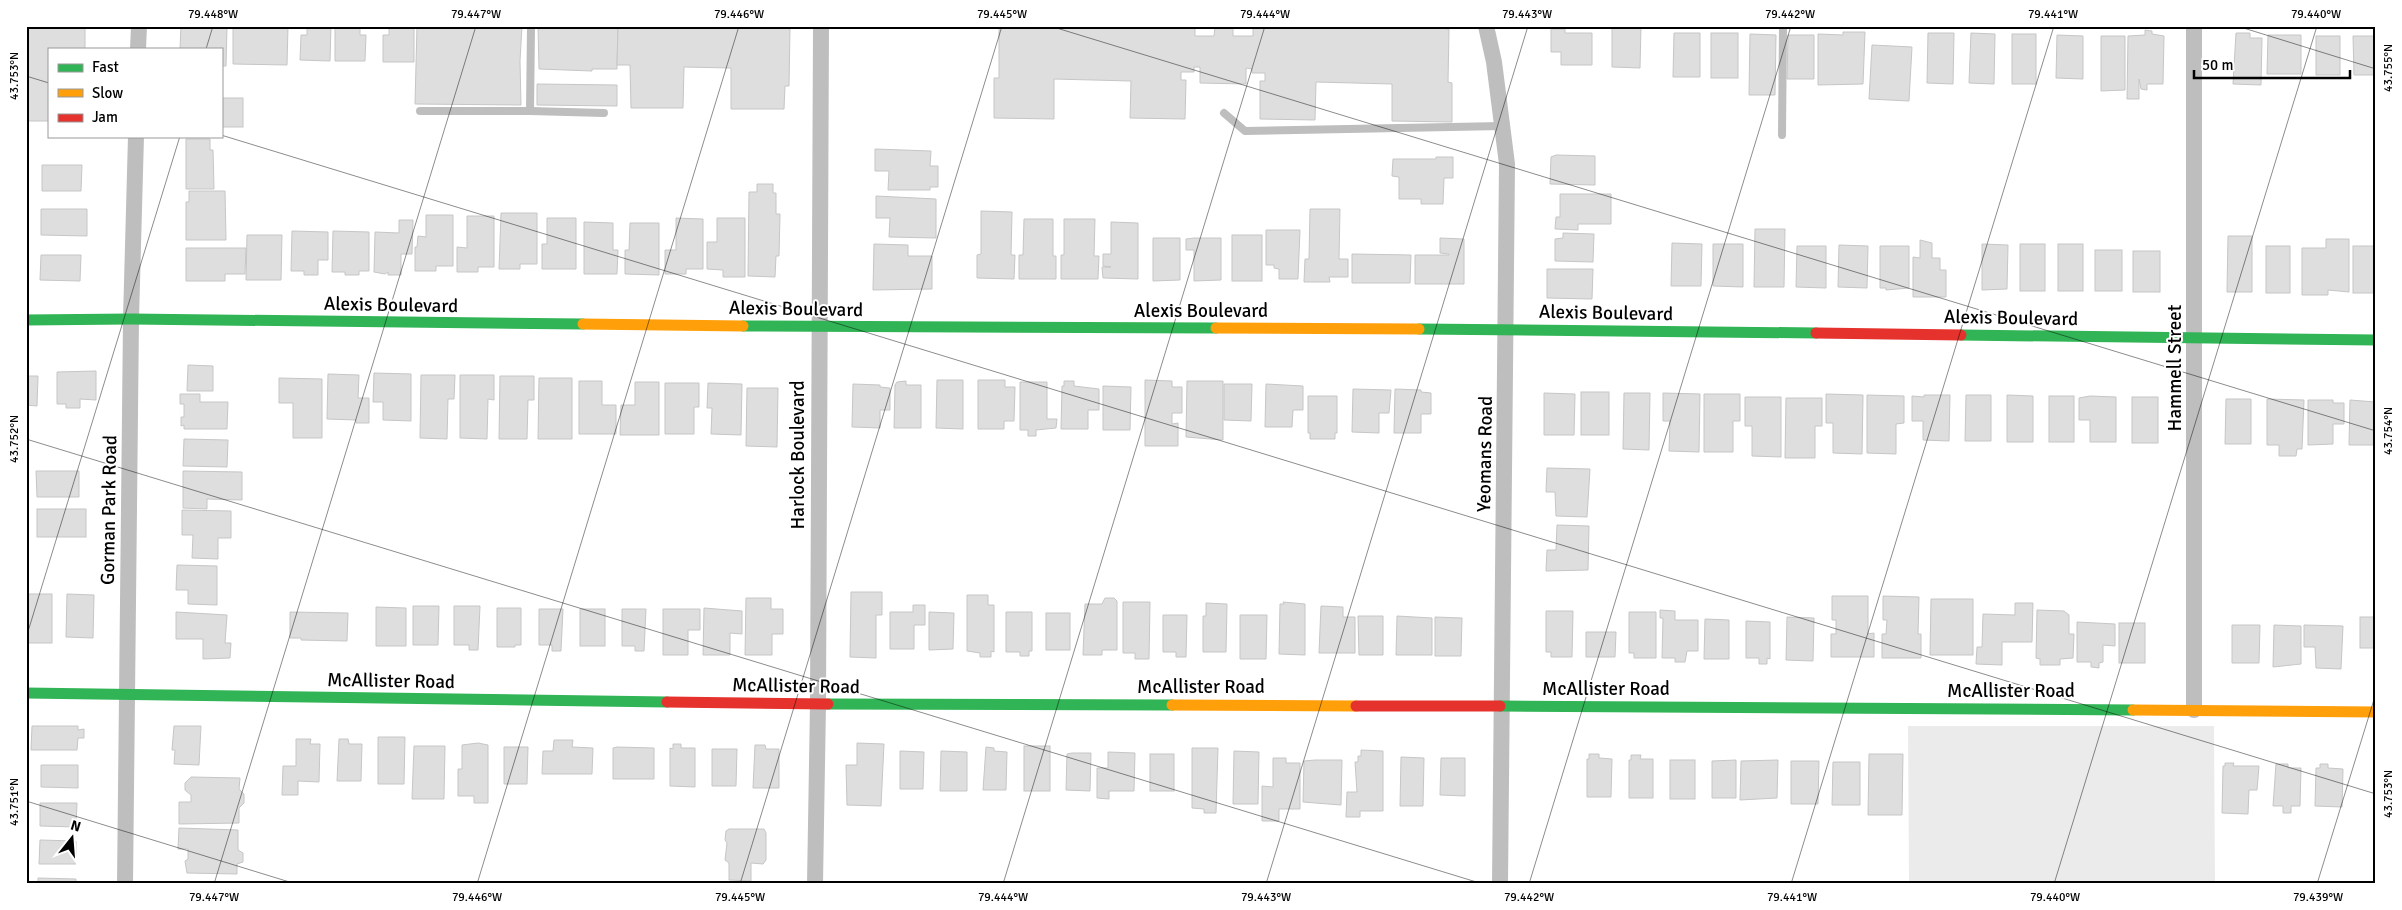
<svg xmlns="http://www.w3.org/2000/svg" width="2402" height="910" font-family="Signika,sans-serif">
<rect width="100%" height="100%" fill="#fff"/>
<path fill="#ebebeb" d="M1908 726H2214L2215 884H1909Z"/>
<g fill="#dedede" stroke="#c6c6c6">
<path d="M26 26H85V49H49V121H26Z"/>
<path d="M181 26H227L226 66H221V49H180Z"/>
<path d="M233 26H288L287 65 233 64Z"/>
<path d="M307 26H331L330 61 300 60 301 35H307Z"/>
<path d="M335 26H360V35H366L365 61H335Z"/>
<path d="M389 26H414V62H383V35H389Z"/>
<path d="M417 26H522L520 61 521 105 415 104Z"/>
<path d="M538 26H618L617 69H592V71L539 69Z"/>
<path d="M618 26H790L789 86H785L784 109H731V68L684 67 683 108H631L630 65H617Z"/>
<path d="M999 26H1195V36H1214L1215 27 1233 28V36H1253V26H1446V29H1449L1448 82 1452 83V122L1392 121V84L1316 82 1315 120 1260 119V81H1265V73H1252V69L1246 68V84L1200 83V67H1194V72H1181V80H1186L1185 119 1130 118 1131 81 1054 79V119L994 118V78H999Z"/>
<path d="M1612 26H1641L1640 68 1612 67Z"/>
<path d="M1551 29H1565V33H1592V65H1561V52H1551Z"/>
<path d="M2145 30 2152 31V34L2164 36 2163 84H2147V90L2141 89 2139 79V99H2127L2128 36 2145 35Z"/>
<path d="M1843 32H1865L1863 84 1818 85V34L1843 35Z"/>
<path d="M1674 33H1700V77H1673Z"/>
<rect x="1711" y="33" width="27" height="45"/>
<path d="M1928 33H1954L1953 84 1927 83Z"/>
<path d="M1971 33 1995 34 1994 84 1969 83Z"/>
<path d="M2236 33H2250V38H2262L2261 85 2233 84Z"/>
<path d="M1750 34 1776 35 1775 95H1749Z"/>
<rect x="2012" y="34" width="24" height="50"/>
<path d="M1788 35H1814V79H1787Z"/>
<path d="M2057 35 2083 36V79L2056 78Z"/>
<path d="M2268 35H2301V74H2267Z"/>
<path d="M2101 36H2125V90L2101 91Z"/>
<rect x="2316" y="36" width="24" height="39"/>
<path d="M2353 36H2376V75H2354Z"/>
<path d="M1872 45 1912 47 1909 101 1869 99Z"/>
<path d="M537 84 617 85V106L537 105Z"/>
<rect x="221" y="98" width="22" height="29"/>
<path d="M186 139H210V150H213L214 189H186Z"/>
<path d="M875 149 931 151 930 166H938V187H930V190H888L889 171H875Z"/>
<path d="M1556 155 1595 156V185L1550 184 1551 157Z"/>
<path d="M1436 157H1453V178H1444L1443 204H1421V199H1399V177L1392 176 1393 159H1436Z"/>
<path d="M42 165H82L81 191H42Z"/>
<path d="M757 184H773V193H776V214H780L779 256H776L775 277 748 276 749 192H757Z"/>
<path d="M189 191H225L226 240H186V202H189Z"/>
<path d="M1560 194H1611V224H1578V230L1555 229 1556 217H1560Z"/>
<path d="M876 196 936 199V238L889 237 890 218H876Z"/>
<path d="M41 209H87V236L41 235Z"/>
<path d="M1310 209H1340L1339 259H1348V277H1329L1330 282H1304L1305 259H1309Z"/>
<path d="M981 211 1012 212 1011 255H1015L1014 279 977 278V255L981 254Z"/>
<path d="M501 213H537V264H520V269H499Z"/>
<path d="M426 215H453V266H436V271H415V247H417L418 236 426 237Z"/>
<path d="M467 216H494V267H478V272H457V247L467 248Z"/>
<path d="M547 218H576V269H542V244H547Z"/>
<path d="M676 218 703 219V269H686V274H665V250H676Z"/>
<path d="M717 218H745V277H723V270L707 269V242H717Z"/>
<path d="M1024 219H1053V256H1056V279H1019V255H1023Z"/>
<path d="M1064 219H1095L1094 256H1099L1098 279H1061V255H1064Z"/>
<path d="M399 220H413L412 254H401V275H388V272L385 274 374 272 375 232 399 233Z"/>
<path d="M584 222 613 223V250H618L617 274H584Z"/>
<path d="M1111 222 1138 223V279L1103 278 1102 267H1111L1103 266V254H1111Z"/>
<path d="M630 223H659V275L625 274V250H629Z"/>
<path d="M1755 229H1785L1784 287H1754Z"/>
<path d="M1266 230H1300L1298 279H1279V269L1274 268V265H1266Z"/>
<path d="M292 231 328 232V260H318V275H304V271H291Z"/>
<path d="M333 231 369 232V271H359V275H345V272H332Z"/>
<path d="M1563 233 1594 234 1593 262 1555 261V239L1563 238Z"/>
<path d="M247 235H282L281 280H246Z"/>
<rect x="1232" y="235" width="30" height="46"/>
<path d="M2228 236H2252V292H2227Z"/>
<path d="M1153 238H1180V280L1153 281Z"/>
<path d="M1194 238H1221V280L1194 281V250H1186V239Z"/>
<path d="M1440 238 1464 239V284H1415V255H1449V254L1440 253Z"/>
<path d="M2326 239H2349V292L2328 290V295H2302V248H2326Z"/>
<path d="M1920 240 1932 243V258H1940V270H1946V297H1913V257L1920 258Z"/>
<path d="M1672 243 1702 244 1701 286H1671Z"/>
<path d="M874 244 908 245V256H932V289L873 290Z"/>
<path d="M1713 244H1743V287L1713 286Z"/>
<path d="M1982 244 2008 245 2007 289 1982 290Z"/>
<rect x="2020" y="244" width="25" height="47"/>
<rect x="2058" y="244" width="25" height="47"/>
<path d="M1839 245 1868 246 1867 288 1838 287Z"/>
<path d="M1797 246H1826V288L1796 287Z"/>
<path d="M1880 246H1909V288L1886 290V288H1880Z"/>
<rect x="2266" y="246" width="24" height="47"/>
<rect x="2353" y="246" width="23" height="47"/>
<path d="M186 248H246L245 274H225V281H186Z"/>
<rect x="2095" y="250" width="27" height="41"/>
<rect x="2133" y="251" width="27" height="41"/>
<path d="M1352 254 1411 255 1410 283H1352Z"/>
<path d="M41 255H81L80 281 40 280Z"/>
<path d="M1547 269H1593L1592 299 1547 298Z"/>
<path d="M188 365 213 366V391H187Z"/>
<path d="M96 371V400L80 399V408H66V404H57V372Z"/>
<path d="M374 373 411 374V421L383 420V402H373Z"/>
<path d="M328 374 359 375 358 398H369V423H356V420L327 419Z"/>
<path d="M421 375H455L454 399H448L447 439 420 438Z"/>
<path d="M460 375H494V400L488 399 487 439 460 438Z"/>
<path d="M26 376H38L37 406 26 405Z"/>
<path d="M500 376H534V400H528L527 439H499Z"/>
<path d="M279 378 322 379V438H293V403H279Z"/>
<path d="M539 378H572V439H538Z"/>
<path d="M937 380H963V429L936 428Z"/>
<path d="M978 380H1005V387H1015L1014 421H1004V429H978Z"/>
<path d="M1145 380 1172 381V387H1182V413H1172V424L1178 423V446H1145Z"/>
<path d="M579 381H602V405H616V434H579Z"/>
<path d="M906 381V385H921V428H894L895 385 897 382Z"/>
<path d="M1064 381H1074V386L1099 389V410H1088V429H1061L1062 386H1064Z"/>
<path d="M1187 381H1223V440L1186 437Z"/>
<path d="M635 382H659V435H620L621 405H635Z"/>
<path d="M1020 382H1047V419H1057L1056 428 1036 430V436H1028V430H1020Z"/>
<path d="M665 383H699V407H694V434H665Z"/>
<path d="M708 383 742 384 741 435 711 434 712 408H707Z"/>
<path d="M853 384 880 385V387L890 388V410H880V428L852 427Z"/>
<path d="M1224 384H1252L1251 421 1224 420Z"/>
<path d="M1266 384 1303 386V410H1293L1292 427H1265Z"/>
<path d="M1103 386 1131 387 1130 430H1103Z"/>
<path d="M747 388H778L777 447 746 446Z"/>
<path d="M1353 389 1391 390 1389 413H1379V433L1352 432Z"/>
<path d="M1395 389 1421 390V392L1431 393V414H1421V433H1394Z"/>
<rect x="1581" y="392" width="28" height="43"/>
<path d="M1544 393 1575 394 1574 435H1544Z"/>
<path d="M1624 393H1650L1649 450 1623 449Z"/>
<path d="M1663 393 1700 394 1699 452 1669 451 1670 421H1663Z"/>
<path d="M180 394H200V402H228L227 429H184V425L181 426V417H184V404H180Z"/>
<path d="M1704 394H1740V421H1733V452H1704Z"/>
<path d="M1826 394 1863 395 1862 454 1833 453V423H1826Z"/>
<path d="M1867 395 1904 396V423L1896 424V454L1867 453Z"/>
<path d="M1924 395H1950L1949 441 1923 440V421H1912V396L1924 397Z"/>
<path d="M1966 395H1991V441H1965Z"/>
<path d="M2007 395 2033 396V442H2007Z"/>
<path d="M1308 396H1337V433H1335V439H1310V433H1308Z"/>
<rect x="2049" y="396" width="25" height="46"/>
<path d="M2090 396 2116 397V442H2090V420H2079V398Z"/>
<path d="M1745 397H1781V457L1752 456V426H1745Z"/>
<rect x="2132" y="397" width="26" height="46"/>
<path d="M1786 398H1822V426H1815V458H1785Z"/>
<path d="M2226 399H2251V444H2225Z"/>
<path d="M2267 399 2304 400 2302 449H2297L2296 456H2279V445H2267Z"/>
<path d="M2308 400H2333V403H2344V424H2333V444L2308 445Z"/>
<path d="M2350 400 2375 402V445H2349Z"/>
<path d="M184 439 228 440 227 467 183 466Z"/>
<path d="M1547 468 1590 469 1587 517 1556 516 1555 492H1546Z"/>
<path d="M36 471H79V497H37Z"/>
<path d="M183 471 242 472V500L207 499V509L183 508Z"/>
<rect x="37" y="509" width="49" height="28"/>
<path d="M182 510 231 511V538H218V559L192 558 193 535H182Z"/>
<path d="M1557 525 1589 526 1588 570 1546 571 1547 550H1556Z"/>
<path d="M177 565 217 566V605L188 604V590H176Z"/>
<path d="M851 592H882V615H876V658L850 657Z"/>
<rect x="26" y="594" width="26" height="49"/>
<path d="M67 594 94 595 93 638 66 637Z"/>
<path d="M967 595H988V605H994V652L991 651V657H980V653L967 651Z"/>
<path d="M1832 596H1868V634L1874 633V657H1831V634H1836V620H1832Z"/>
<path d="M1883 596 1919 597 1918 634H1921V658H1882V634H1886L1887 620H1883Z"/>
<path d="M746 598H771V609H783V634H772V655H745Z"/>
<path d="M1105 598H1114L1117 601V650H1102V655H1083L1085 604H1102Z"/>
<path d="M1931 599H1973V655H1930Z"/>
<path d="M1123 602H1150L1149 659H1135V653H1123Z"/>
<path d="M1283 602 1305 604V655L1279 654 1280 604H1284Z"/>
<path d="M1206 603 1227 604 1226 652H1203V616H1206Z"/>
<path d="M2015 603H2033L2032 642H2002V665L1976 664 1977 647H1982L1983 614 2015 615Z"/>
<path d="M913 605H925V625H914V649H890V612H913Z"/>
<path d="M413 606H439L438 645H413Z"/>
<path d="M454 606H480L478 650H469V645H454Z"/>
<path d="M1321 606 1343 607V617H1355V653H1319Z"/>
<path d="M376 607 406 608V646H376Z"/>
<path d="M497 608H521V645H515V647H497Z"/>
<path d="M704 608 742 611V634L730 633V655H703Z"/>
<path d="M539 609H563L561 651H552V645H539Z"/>
<rect x="580" y="609" width="25" height="37"/>
<path d="M622 609H646L644 651H635V646H622Z"/>
<path d="M663 609H700V630H688V655H663Z"/>
<path d="M1660 610 1675 611V620H1698V651H1687L1685 662H1675V658H1662L1663 618H1660Z"/>
<path d="M2037 610 2064 611 2069 615V634H2074L2073 658 2060 659V665H2040V659L2036 658Z"/>
<path d="M1546 611H1573L1572 657H1551V652H1546Z"/>
<path d="M176 612 227 615 225 643H231L230 658 203 659V639H176Z"/>
<path d="M290 612 348 613 347 641 301 640V638H290Z"/>
<path d="M929 612 954 613 953 649 929 650Z"/>
<path d="M1006 612H1032V651H1029V656H1020V652H1006Z"/>
<path d="M1629 612H1656V658H1634V653H1629Z"/>
<rect x="1046" y="613" width="24" height="37"/>
<path d="M1163 615H1187L1186 657H1176V652H1163Z"/>
<path d="M1240 615H1267L1266 659H1240Z"/>
<path d="M1358 616H1383V655H1359Z"/>
<path d="M1397 616 1432 618V655H1396Z"/>
<path d="M1435 617 1462 618 1461 656H1435Z"/>
<path d="M1787 617 1814 618 1813 661 1786 660Z"/>
<rect x="2360" y="617" width="16" height="31"/>
<path d="M1705 619 1729 620V659H1704Z"/>
<path d="M1746 621 1770 622V659L1767 658V664H1759V658H1746Z"/>
<path d="M2077 622 2115 624V646L2103 645V662L2099 663V668L2091 667V662H2077Z"/>
<rect x="2119" y="623" width="26" height="40"/>
<path d="M2232 625H2260L2259 663H2232Z"/>
<path d="M2274 625 2301 626V664L2273 667Z"/>
<path d="M2304 625 2343 626 2341 669 2316 668 2315 647H2304Z"/>
<path d="M1586 632H1616L1615 657H1586Z"/>
<path d="M32 726H78V730L84 729V738H78L77 750H31Z"/>
<path d="M174 726H201L199 765 174 764 175 750H172Z"/>
<path d="M378 737H405L404 784H378Z"/>
<path d="M296 739H311L310 744H320L319 782 298 781V795H282L283 766H296Z"/>
<path d="M339 739H348L349 744H362L361 781H337Z"/>
<path d="M554 740H573L572 747 593 748 592 774H542L543 751H553Z"/>
<path d="M478 743 488 745V803H474V796H458V769H462V745Z"/>
<path d="M857 743 884 744 881 806 847 805 846 765H857Z"/>
<path d="M673 744H681V748H695V787L670 786V748L673 749Z"/>
<path d="M755 745H765L766 749H779V788H753Z"/>
<path d="M414 746H445L444 799H412Z"/>
<rect x="1024" y="746" width="26" height="45"/>
<path d="M504 747H528L527 784H504Z"/>
<path d="M617 747 654 748V779H613V748Z"/>
<path d="M986 747 994 748V751L1007 752 1006 790H983Z"/>
<path d="M1192 748H1218L1216 813H1204V809L1192 808Z"/>
<path d="M712 749H737L736 786H712Z"/>
<path d="M1361 750 1383 751V811H1360V817H1346L1347 792H1357L1355 762H1358V756H1361Z"/>
<path d="M900 751 924 752 923 789H900Z"/>
<path d="M941 751 967 752V791H940Z"/>
<path d="M1234 751 1259 752 1258 804H1233Z"/>
<path d="M1108 752 1135 753 1134 791H1109V799L1097 798V768H1108Z"/>
<path d="M1072 753H1091L1090 791 1066 790 1067 754Z"/>
<rect x="1150" y="754" width="24" height="37"/>
<path d="M1589 754H1599V758L1612 759 1611 797H1587V759H1589Z"/>
<path d="M1869 754H1903L1902 815H1868Z"/>
<path d="M1631 755H1641L1640 759H1653V798H1629V760H1631Z"/>
<path d="M1401 757 1424 758 1423 806H1400Z"/>
<path d="M1273 758H1286V763H1300V809H1279V821H1262V786L1273 787Z"/>
<path d="M1441 758H1465V796L1440 795Z"/>
<path d="M1315 760H1342L1341 805 1303 802 1304 761Z"/>
<rect x="1670" y="760" width="25" height="39"/>
<path d="M1736 760V798H1712V761Z"/>
<path d="M1778 760 1777 798 1740 800 1741 761Z"/>
<path d="M1791 761H1819L1818 804H1791Z"/>
<path d="M1833 762H1860V805H1832Z"/>
<path d="M2225 763H2234L2233 766H2259L2257 790H2249L2248 814 2222 813 2223 766H2225Z"/>
<path d="M2276 764H2288V768H2301L2300 806H2291V813H2283V806H2273Z"/>
<path d="M2320 764H2328V768L2343 769 2342 807 2315 806 2316 768H2320Z"/>
<path d="M41 765H78V788L41 787Z"/>
<path d="M191 777 240 778 239 789 244 794V803L239 808V823L179 824V802H191V795L185 790V783Z"/>
<path d="M40 803H77L76 827 40 826Z"/>
<path d="M179 828 238 830V850L243 853V862L237 864V874L187 873 185 861 188 859V849H178Z"/>
<path d="M729 829H764L766 833V860L763 864 751 863V881L729 880V863L725 860 727 843 725 840 726 831Z"/>
<path d="M40 840 76 841V864H39Z"/>
<path d="M38 878 76 879V884H38Z"/>
<path d="M237 882V884H182V883Z"/>
</g>
<g fill="none" stroke-linecap="round" stroke-linejoin="round">
<g stroke="#bebebe" stroke-width="8">
<path d="M420 111H530L531 26"/>
<path d="M530 111 604 113"/>
<path d="M1224 113 1245 131 1502 126"/>
<path d="M1782 135 1783 26"/>
</g>
<g stroke="#bebebe" stroke-width="16">
<path d="M1486 26 1494 62 1507 164 1500 884"/>
<path d="M2194 26V710"/>
<path d="M138 49 139 26"/>
<path d="M125 884 131 319 136 136"/>
<path d="M815 884 818 704 821 26"/>
</g>
<g stroke="#30b455" stroke-width="11">
<path d="M26 320 131 319 583 324"/>
<path d="M743 326 1216 328"/>
<path d="M1419 329 1816 333"/>
<path d="M1961 335 2376 340"/>
<path d="M26 693 667 702"/>
<path d="M828 704 1172 705"/>
<path d="M1500 706 2133 710"/>
</g>
<g stroke="#ff9f0a" stroke-width="11">
<path d="M583 324 743 326"/>
<path d="M1216 328 1419 329"/>
<path d="M1172 705 1356 706"/>
<path d="M2133 710 2376 712"/>
</g>
<g stroke="#e5322d" stroke-width="11">
<path d="M1816 333 1961 335"/>
<path d="M667 702 828 704"/>
<path d="M1356 706H1500"/>
</g>
</g>
<path fill="none" stroke="#000" stroke-width="1" stroke-opacity="0.45" d="M1050 26 2376 431M2237 26 2376 69M206 49 213 26M26 76 49 83M221 135 2376 794M26 439 1483 884M26 638 180 136M26 801 296 884M214 884 476 26M477 884 739 26M740 884 1002 26M1003 884 1265 26M1266 884 1528 26M1529 884 1791 26M1791 884 2054 26M2054 884 2317 26M2317 884 2376 693"/>
<g text-anchor="middle" dominant-baseline="central" stroke-width="4" stroke-linejoin="round" paint-order="stroke">
<g font-size="19" fill="#000" stroke="#fff">
<text transform="translate(391 305) rotate(1)">Alexis Boulevard</text>
<text transform="translate(796 309) rotate(1)">Alexis Boulevard</text>
<text x="1201" y="311">Alexis Boulevard</text>
<text transform="translate(1606 313) rotate(1)">Alexis Boulevard</text>
<text transform="translate(2011 318) rotate(1)">Alexis Boulevard</text>
<text transform="translate(2175 368) rotate(-90)">Hammell Street</text>
<text transform="translate(1485 454) rotate(-89)">Yeomans Road</text>
<text transform="translate(798 455) rotate(-90)">Harlock Boulevard</text>
<text transform="translate(109 510) rotate(-89)">Gorman Park Road</text>
<text transform="translate(391 681) rotate(1)">McAllister Road</text>
<text transform="translate(796 686) rotate(1)">McAllister Road</text>
<text x="1201" y="687">McAllister Road</text>
<text x="1606" y="689">McAllister Road</text>
<text x="2011" y="691">McAllister Road</text>
</g>
</g>
<rect width="2402" height="910" fill="none" stroke="#ffffff" stroke-width="55"/>
<rect x="48" y="48" width="175" height="90" fill="#ffffff" stroke="#999999"/>
<rect x="58" y="64" width="25" height="8" fill="#30b455" stroke="#999999"/>
<text x="92" y="72" font-size="15" fill="#000000">Fast</text>
<rect x="58" y="89" width="25" height="8" fill="#ff9f0a" stroke="#999999"/>
<text x="92" y="98" font-size="15" fill="#000000">Slow</text>
<rect x="58" y="114" width="25" height="8" fill="#e5322d" stroke="#999999"/>
<text x="92" y="122" font-size="15" fill="#000000">Jam</text>
<g transform="translate(72 838) rotate(17)" stroke="#ffffff" stroke-width="4" paint-order="stroke">
<path d="M0-4L9 19L0 12L-9 19Z" fill="#000000"/>
<text y="-8" font-size="14" font-weight="bold" text-anchor="middle" fill="#000000">N</text>
</g>
<path d="M2194 70v8h156v-8" fill="none" stroke="#000000" stroke-width="2.5"/>
<text x="2202" y="70" font-size="15" fill="#000000" stroke="#ffffff" stroke-width="4" paint-order="stroke">50 m</text>
<rect x="28" y="28" width="2346" height="854" fill="none" stroke="#000" stroke-width="2"/>
<g font-size="12" text-anchor="middle" fill="#000">
<text x="213" y="18">79.448°W</text>
<text x="476" y="18">79.447°W</text>
<text x="739" y="18">79.446°W</text>
<text x="1002" y="18">79.445°W</text>
<text x="1265" y="18">79.444°W</text>
<text x="1527" y="18">79.443°W</text>
<text x="1790" y="18">79.442°W</text>
<text x="2053" y="18">79.441°W</text>
<text x="2316" y="18">79.440°W</text>
<text transform="translate(2388 68) rotate(-90)" y="4">43.755°N</text>
<text transform="translate(14 76) rotate(-90)" y="4">43.753°N</text>
<text transform="translate(2388 431) rotate(-90)" y="4">43.754°N</text>
<text transform="translate(14 439) rotate(-90)" y="4">43.752°N</text>
<text transform="translate(2388 794) rotate(-90)" y="4">43.753°N</text>
<text transform="translate(14 802) rotate(-90)" y="4">43.751°N</text>
<text x="214" y="901">79.447°W</text>
<text x="477" y="901">79.446°W</text>
<text x="740" y="901">79.445°W</text>
<text x="1003" y="901">79.444°W</text>
<text x="1266" y="901">79.443°W</text>
<text x="1529" y="901">79.442°W</text>
<text x="1792" y="901">79.441°W</text>
<text x="2055" y="901">79.440°W</text>
<text x="2318" y="901">79.439°W</text>
</g>
</svg>
